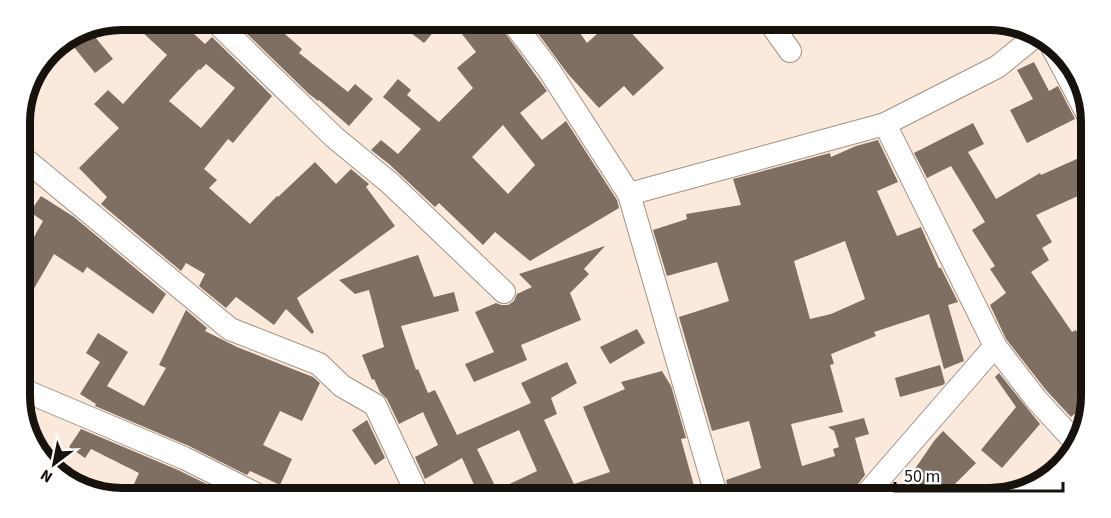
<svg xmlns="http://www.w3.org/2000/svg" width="1111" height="518" font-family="'Source Sans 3',sans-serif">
<rect width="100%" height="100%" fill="#fbeadb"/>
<g fill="#7e6f62" fill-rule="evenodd">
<path d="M129 20H179L205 44 212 37 272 96 233 143 228 139 204 169 217 180 209 188 250 224 277 196 278 197 315 162 336 184 351 169 369 184 366 187 395 226 297 298 314 332 312 334 286 309 274 325 236 297 226 308 199 286 205 274 186 263 181 271 101 204 107 197 79 168 119 128 94 104 108 90 123 104 167 55ZM206 64 235 88 201 128 169 101 199 69 200 70Z"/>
<path d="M233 20H269L302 49 299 53 348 92 355 84 373 99 349 126 319 100 318 101 309 94Z"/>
<path d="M394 20H444L424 43Z"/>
<path d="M451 20H480L489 30 498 23 547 91 520 113 542 140 566 121 617 200 619 208 530 261 495 232 483 245 439 203 435 207 389 164 371 150 381 140 398 154 421 129 383 97 398 79 411 90 407 95 439 122 473 88 457 68 476 52ZM503 125 535 165 508 194 472 157Z"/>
<path d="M528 20H571L587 43 609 23 617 32 624 25 664 68 633 96 624 86 599 108 568 74Z"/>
<path d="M91 32 113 59 95 73 73 46Z"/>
<path d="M1034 62 1049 91 1058 86 1075 119 1027 143 1010 110 1033 99 1017 70Z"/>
<path d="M973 123 984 144 968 152 996 199 1040 173 1041 175 1090 153 1089 191 1036 215 1052 242 1042 248 1049 260 1031 272 1072 332 1076 330 1085 349 1084 406 1071 417 1046 390 1006 339 990 305 1006 293 990 269 995 266 972 230 985 222 951 166 927 178 914 153Z"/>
<path d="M878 140 898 182 877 191 897 236 921 227 939 268H941L958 302 948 305 964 361 944 369 929 314 874 332 876 336 831 354 834 364 830 365 843 412 791 424 802 466 835 456 833 449 839 447 834 431 828 427 864 418 869 434 855 438 865 475 851 493 829 498H815L811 484 764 498H730L726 480 761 468 749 421 712 431 679 317 729 301 717 262 667 276 653 230 687 219 686 214 741 205 733 179 830 153 831 157 856 146ZM845 241 865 299 831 314 810 319 794 261Z"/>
<path d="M41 196 74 217 166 294 153 314 87 267 83 273 54 254 21 311V260L43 221 30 212Z"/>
<path d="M605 246 584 269 589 274 570 293 581 320 521 345 527 360 474 382 465 364 494 352 475 312 496 303 501 305H508L514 301 517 294 532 287 519 274Z"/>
<path d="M418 255 434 297 454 292 459 311 401 326 416 370 418 369 428 393 435 390 457 435 531 403 521 383 567 362 577 383 551 398 557 414 544 420 574 484 610 472 583 407 625 389 621 382 662 371 671 386 686 438 681 439 694 486 653 498H480L462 458 425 479 415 457 438 445 423 412 399 424 387 399 380 392 374 379 372 380 362 355 384 347 369 290 355 294 339 280ZM519 430 537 471 497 490 477 449Z"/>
<path d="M186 310 207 328 205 331 237 347 313 377 320 383 302 421 280 411 263 445 292 459 280 485 250 471 247 475 189 446 95 406 96 404 80 394 100 362 86 353 98 333 128 352 107 386 144 406 166 368 159 365Z"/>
<path d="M637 329 645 343 610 364 600 347Z"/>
<path d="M940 365 945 383 943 385 900 397 895 378Z"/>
<path d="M999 373 1040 424 1002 468 981 450 1016 407 995 377Z"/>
<path d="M367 420 385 458 375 465 352 430Z"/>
<path d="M81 429 178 470 235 498H142L130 493 139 473 91 449 85 458 69 447Z"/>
<path d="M943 431 976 463 952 487 969 498H936L908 479 934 441Z"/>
</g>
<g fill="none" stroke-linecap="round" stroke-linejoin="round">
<g stroke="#a19183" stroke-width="24">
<g id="minor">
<path d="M214 20 334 137 391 184 504 292"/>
<path d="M511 20 549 70 629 194 717 498"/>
<path d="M768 20 790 51"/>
<path d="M1050 43 1090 119"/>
<path d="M885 124 995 346 1036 399 1077 444"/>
<path d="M20 155 230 329 319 364 342 386 375 405 419 498"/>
<path d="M629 194 885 124 997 67 1038 34"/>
<path d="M21 389 184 458 264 498"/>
<path d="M863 498 995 346"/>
</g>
</g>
<use href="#minor" stroke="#fff" stroke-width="22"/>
</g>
<path d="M0 0H1111V518H0ZM122 30H989A92 92 0 0 1 1081 122V396A92 92 0 0 1 989 488H122A92 92 0 0 1 30 396V122A92 92 0 0 1 122 30Z" fill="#fff" fill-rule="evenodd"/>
<path fill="none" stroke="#18120d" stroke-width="8" d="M122 30H989A92 92 0 0 1 1081 122V396A92 92 0 0 1 989 488H122A92 92 0 0 1 30 396V122A92 92 0 0 1 122 30Z"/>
<g transform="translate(54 464) rotate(212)" stroke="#ffffff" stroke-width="4.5" paint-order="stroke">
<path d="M0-4.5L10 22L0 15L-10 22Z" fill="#18120d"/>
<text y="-9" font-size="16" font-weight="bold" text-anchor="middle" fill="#18120d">N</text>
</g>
<path d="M895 482v9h168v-9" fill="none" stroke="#18120d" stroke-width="3"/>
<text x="904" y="482" font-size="18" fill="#18120d" stroke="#ffffff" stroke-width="4.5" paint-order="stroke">50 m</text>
</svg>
